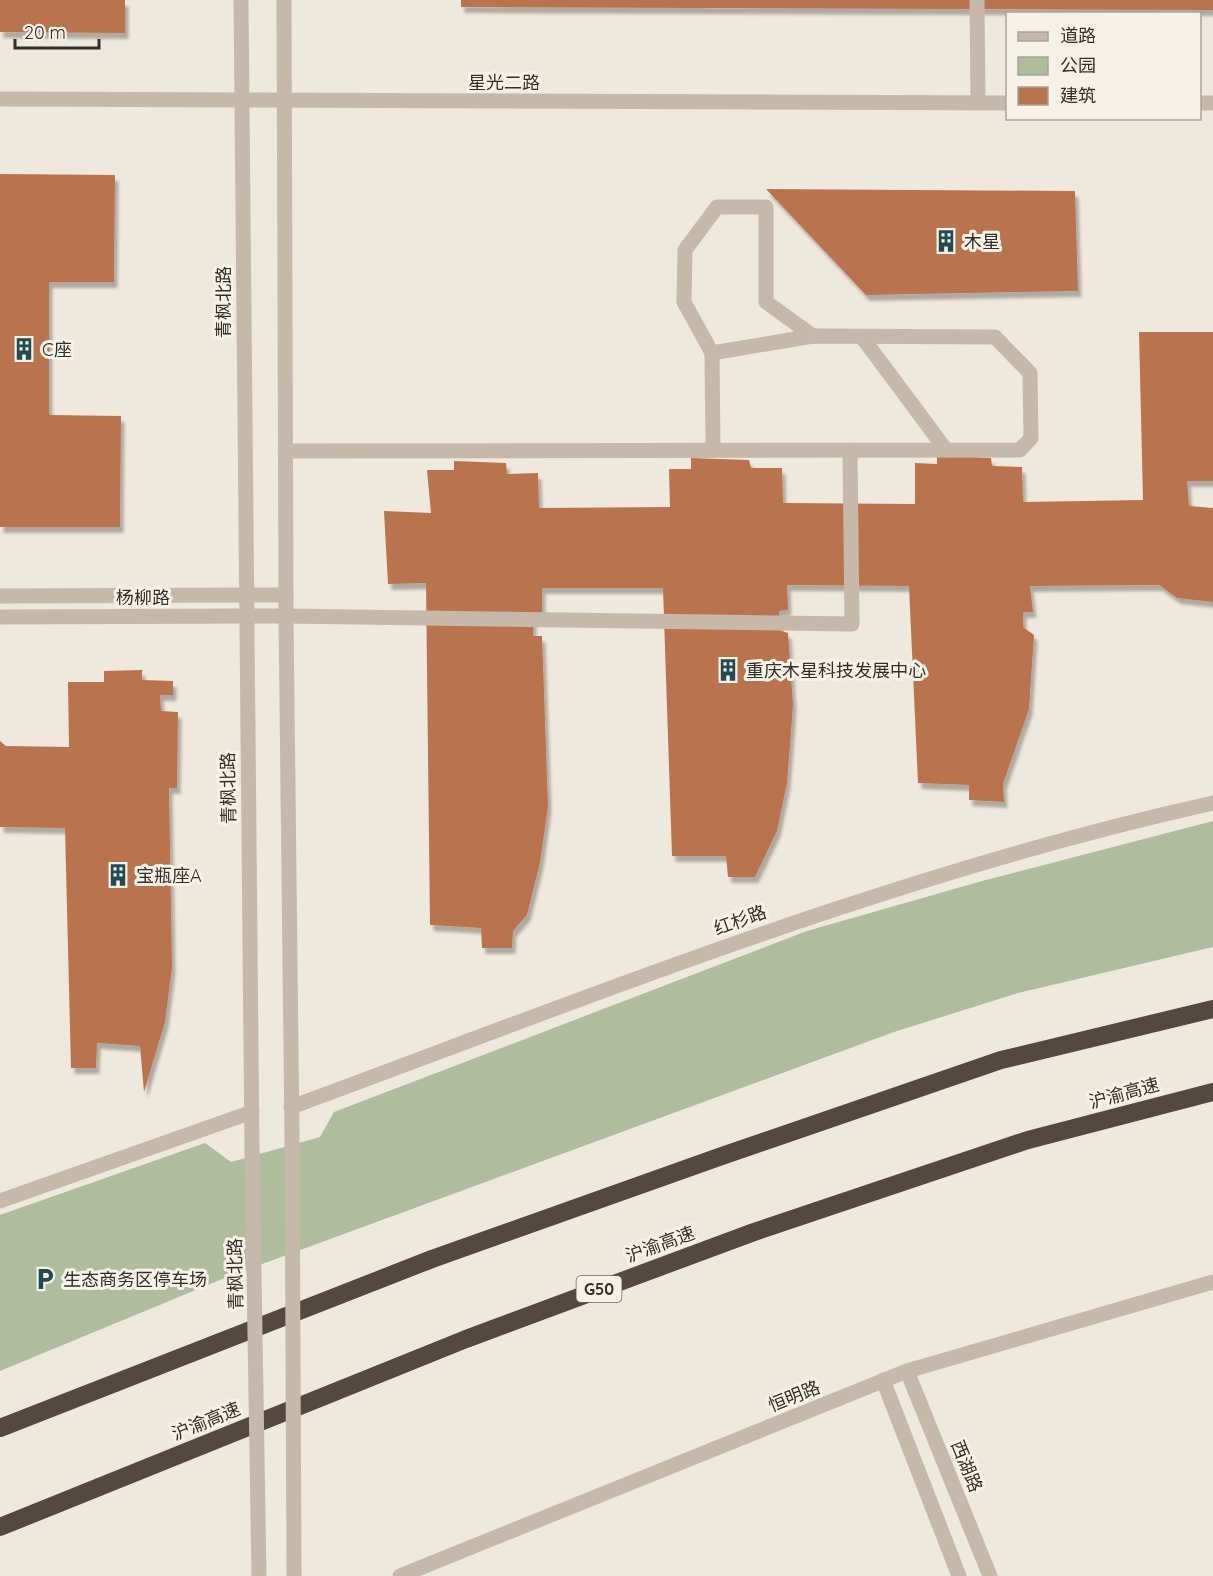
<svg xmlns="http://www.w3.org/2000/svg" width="1213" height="1576" font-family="Quicksand,'Noto Sans SC',sans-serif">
<defs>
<filter id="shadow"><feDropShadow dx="3.5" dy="6" stdDeviation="1.5" flood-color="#0004"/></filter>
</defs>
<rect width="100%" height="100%" fill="#efe8dc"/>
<path fill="#afbd9d" d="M1213 821V947L1018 993 894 1032 232 1275 0 1371V1215L205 1143 231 1162 320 1137 334 1112 807 931 982 881Z"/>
<g fill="#ba734f" filter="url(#shadow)">
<path d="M0 0H125V33L0 32Z"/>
<path d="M461 0H1213V10L461 7Z"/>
<path d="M0 174 115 175 114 282H49V415L121 416 120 527H0Z"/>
<path d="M766 189 1075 191 1078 291 866 295Z"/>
<path d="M1139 332H1213V481H1187L1189 506 1213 508V602L1177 598 1159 585 1030 586 1033 612H1023V627L1034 635 1029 709 1003 784 1004 802 969 800V785L918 783 909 586 787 585 788 610 779 611V630L788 633 793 704 791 733 787 783 777 831 755 877H728L726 856H672L663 588H542V614H533V636H542L548 806 540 863 527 915 513 931 512 948H482L481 928 430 925 426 583 388 584 384 511 431 513 427 470H454V461L506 463 507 474 538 473 539 508 670 507 669 469H691V458L749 460 751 468H782L783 503 915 504V463L937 464V455L991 458 992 466 1022 467 1023 502 1143 500Z"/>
<path d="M142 670V680L173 681V695H160L161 711 178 712 177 788H169L172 968 165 1022 144 1092 140 1046 97 1043 96 1068H71L65 828 0 827V741L6 746 69 747 68 682H104V671Z"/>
</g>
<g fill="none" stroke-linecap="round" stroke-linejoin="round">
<g stroke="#c6b9a9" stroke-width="15">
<path d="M241 0 252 1151"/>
<path d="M284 0 286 616 292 1134"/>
<path d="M977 0 978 103"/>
<path d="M0 99 1008 103"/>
<path d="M1200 103H1213"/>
<path d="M862 337 946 450"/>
<path d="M712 353 684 302 685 250 717 207H766V302L813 336"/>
<path d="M285 451 1020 450 1031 438 1030 373 995 337 813 336 712 353 713 450"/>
<path d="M0 596 286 595"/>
<path d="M0 617 286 616 852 624 850 450"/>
<path d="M291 1107C595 995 896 873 1213 803"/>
<path d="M0 1201 252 1112"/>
<path d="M907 1371 990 1576"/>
<path d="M883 1380 959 1576"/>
<path d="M400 1576 907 1371 1213 1282"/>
</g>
<g stroke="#544840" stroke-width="18">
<path d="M0 1428 432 1259 719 1157 1001 1060 1213 1009"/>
<path d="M0 1527 466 1339 754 1232 1028 1140 1213 1092"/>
</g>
<g stroke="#c6b9a9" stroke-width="15">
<path d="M292 1134 294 1576"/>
<path d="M252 1151 259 1576"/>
</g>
</g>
<defs>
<g id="building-bare" transform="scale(1.8)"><path d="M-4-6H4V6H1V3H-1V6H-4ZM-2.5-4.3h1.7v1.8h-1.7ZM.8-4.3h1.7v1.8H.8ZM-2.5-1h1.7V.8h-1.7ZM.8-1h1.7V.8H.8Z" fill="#224a51" stroke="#f7f2e8" stroke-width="2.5" paint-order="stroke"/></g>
<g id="parking-bare" transform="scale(1.8)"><path d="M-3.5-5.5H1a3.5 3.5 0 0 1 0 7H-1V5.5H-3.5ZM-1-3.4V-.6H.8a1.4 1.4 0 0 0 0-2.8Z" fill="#224a51" stroke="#f7f2e8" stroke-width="2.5" paint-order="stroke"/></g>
</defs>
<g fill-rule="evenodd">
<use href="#building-bare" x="946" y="241"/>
<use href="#building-bare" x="24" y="349"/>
<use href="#building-bare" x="728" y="670"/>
<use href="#building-bare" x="118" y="875"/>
<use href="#parking-bare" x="45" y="1279"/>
</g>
<g text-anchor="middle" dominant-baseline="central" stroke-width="6" stroke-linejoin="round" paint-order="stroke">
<rect fill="#f7f2e8" stroke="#6e6862" stroke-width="1.5" x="576.5" y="1276" width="45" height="26" rx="4.5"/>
<g font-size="16" font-weight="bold" fill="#342d28">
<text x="599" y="1289">G50</text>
</g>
<g font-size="18" fill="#342d28" stroke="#f7f2e8">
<text x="504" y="82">星光二路</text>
<text transform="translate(223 302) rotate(-90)">青枫北路</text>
<text x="143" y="597">杨柳路</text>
<text transform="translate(228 788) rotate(-91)">青枫北路</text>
<text transform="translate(740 920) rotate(-20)">红杉路</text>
<text transform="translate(1124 1093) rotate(-15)">沪渝高速</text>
<text transform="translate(660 1244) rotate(-20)">沪渝高速</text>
<text transform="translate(235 1274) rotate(-91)">青枫北路</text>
<text transform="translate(794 1396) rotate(-22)">恒明路</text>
<text transform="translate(206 1421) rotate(-22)">沪渝高速</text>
<text transform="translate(967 1466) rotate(68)">西湖路</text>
</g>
<g font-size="18" fill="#342d28" stroke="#f7f2e8" text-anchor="start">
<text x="964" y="241">木星</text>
<text x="42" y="349">C座</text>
<text x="746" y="670">重庆木星科技发展中心</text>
<text x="136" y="875">宝瓶座A</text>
<text x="63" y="1279">生态商务区停车场</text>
</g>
</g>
<rect x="1006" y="12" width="195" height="108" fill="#f7f2e8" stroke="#a9a39b" stroke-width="1.5"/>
<rect x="1018" y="32" width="30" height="9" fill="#c6b9a9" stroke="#a9a39b" stroke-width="1.5"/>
<text x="1060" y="42" font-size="18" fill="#342d28">道路</text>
<rect x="1018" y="57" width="30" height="18" fill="#afbd9d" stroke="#a9a39b" stroke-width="1.5"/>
<text x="1060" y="72" font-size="18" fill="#342d28">公园</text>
<rect x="1018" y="87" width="30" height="18" fill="#ba734f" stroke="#a9a39b" stroke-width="1.5"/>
<text x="1060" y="102" font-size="18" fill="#342d28">建筑</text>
<path d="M15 39v9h84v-9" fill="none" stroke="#342d28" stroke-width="3"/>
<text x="24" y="39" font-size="18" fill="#342d28" stroke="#f7f2e8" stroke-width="4.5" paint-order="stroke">20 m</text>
</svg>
